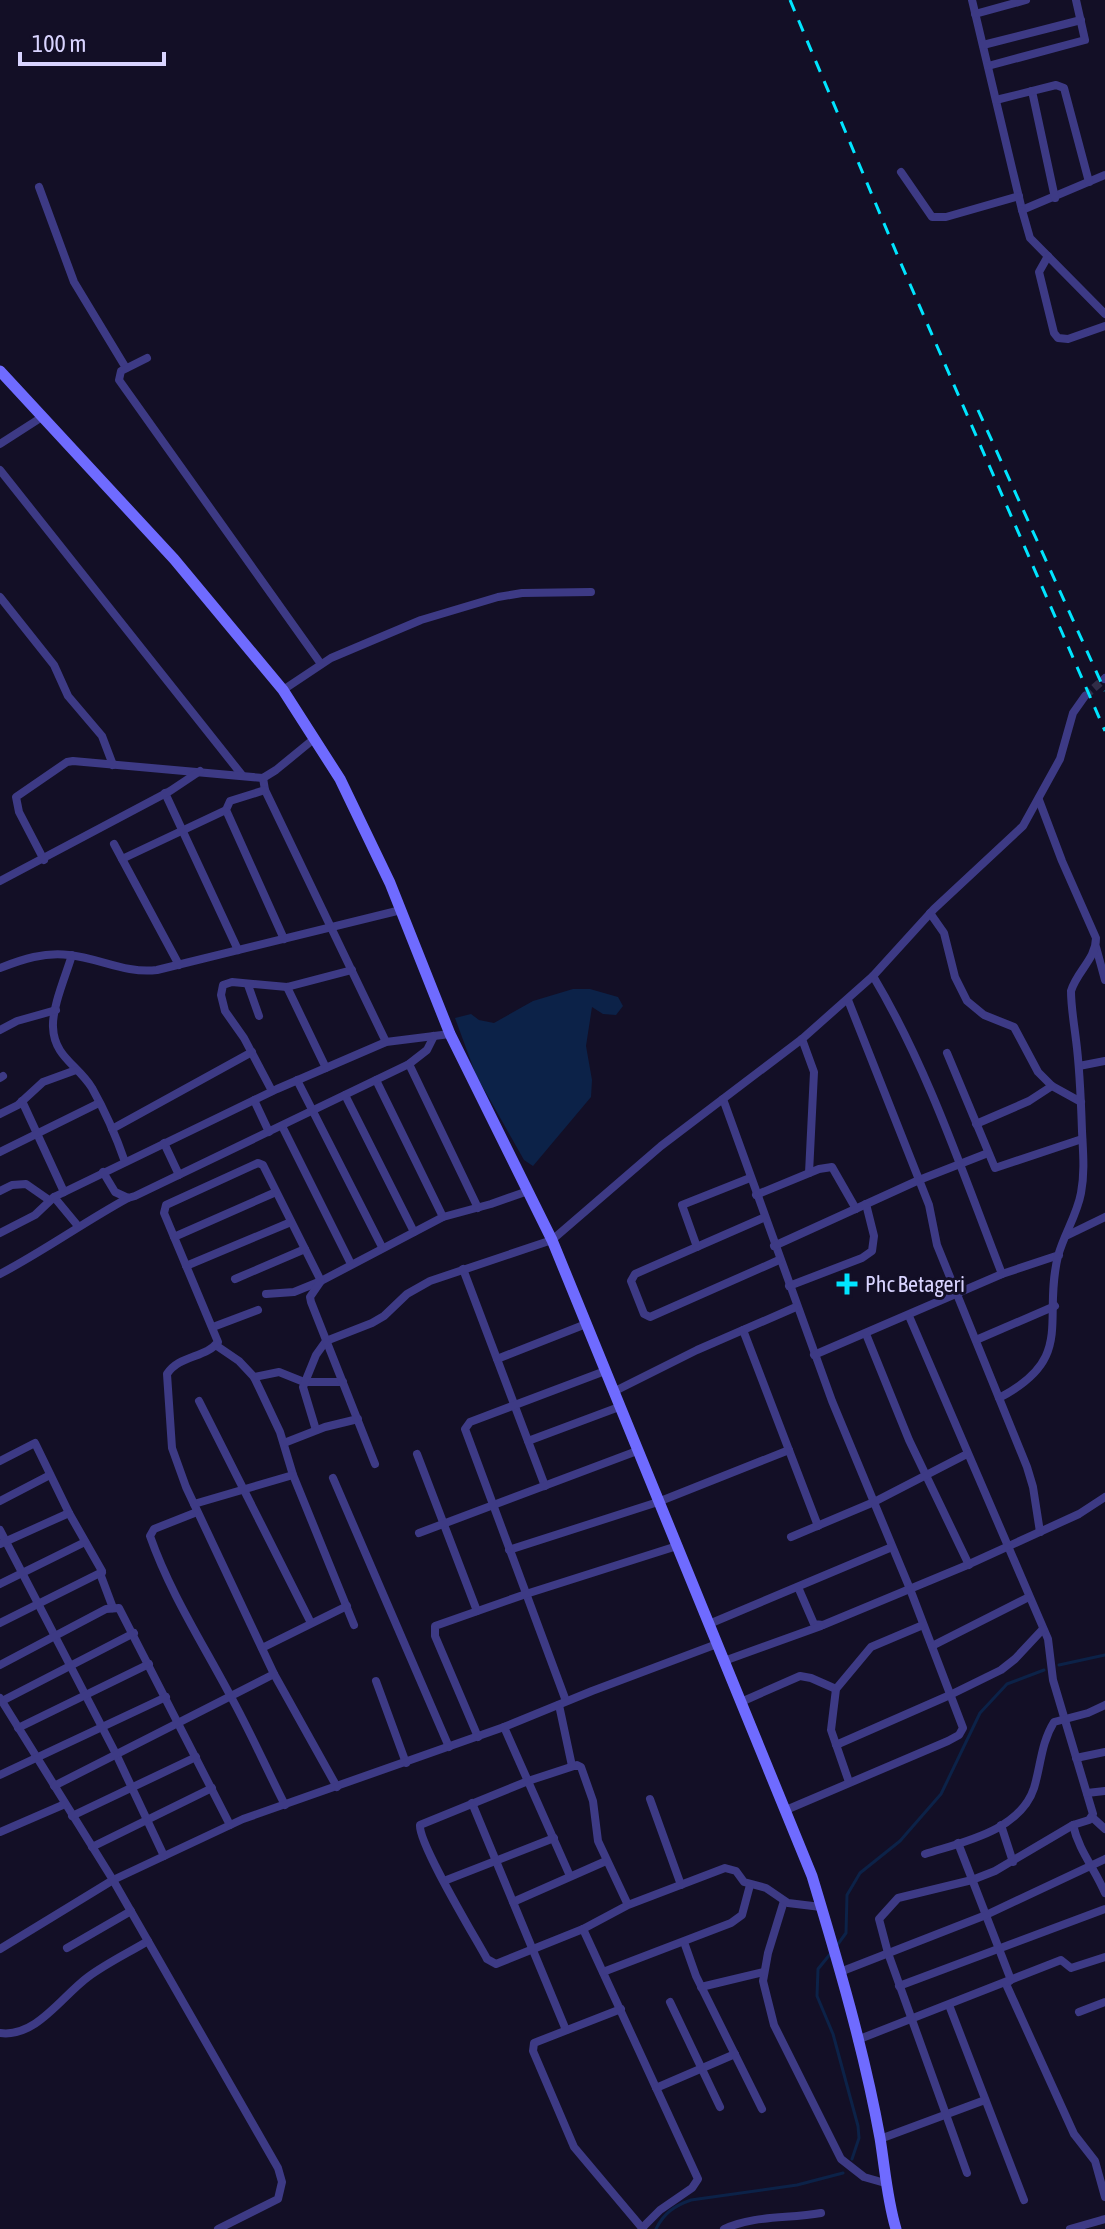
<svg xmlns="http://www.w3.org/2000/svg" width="1105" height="2229" font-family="'Asap Condensed',sans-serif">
<rect width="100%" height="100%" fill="#130f26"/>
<path fill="#0c2248" d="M573 989H590L618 997 623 1006 616 1015 603 1014 592 1007 586 1046 592 1080 591 1097 533 1166 524 1160 476 1075 455 1018 471 1014 479 1020 494 1023 533 1001Z"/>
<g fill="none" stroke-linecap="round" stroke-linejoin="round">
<g stroke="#0c2248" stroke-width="3">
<path d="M1059 1665 1105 1655"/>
<path d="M838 1944 846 1933 847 1895 860 1873 900 1841 941 1794 980 1713 1007 1684 1044 1670"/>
<path d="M831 1953 818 1969 817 1996 833 2034 858 2126 859 2138 852 2159"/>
<path d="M656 2229C664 2213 674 2206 691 2200L797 2185 843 2173"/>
</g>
<path stroke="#312d47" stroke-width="8" stroke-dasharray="8 4" stroke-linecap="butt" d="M1085 696 1104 679"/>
<g stroke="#3d3a85" stroke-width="8">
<path d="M972 0 1022 210 1105 175"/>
<path d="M975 14 1026 0"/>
<path d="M983 45 1081 20"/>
<path d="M988 66 1085 40 1076 0"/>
<path d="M1032 91 1055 198"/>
<path d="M996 100 1056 85 1064 88 1089 182"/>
<path d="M901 172 932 217H946L1019 196"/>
<path d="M39 187 74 282 126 368"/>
<path d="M1022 210 1030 238 1105 314"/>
<path d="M1048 256 1039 272 1054 333 1058 338 1068 339 1105 326"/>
<path d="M147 358 121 371 119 380 321 664"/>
<path d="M0 444 42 417"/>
<path d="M0 470 242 775"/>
<path d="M0 597 54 665 68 696 102 736 113 765"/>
<path d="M1104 679 1105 678"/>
<path d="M283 690 331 658 421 620 498 597 522 593 591 592"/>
<path d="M263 778 265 790 386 1042"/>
<path d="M265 790 230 801 226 810 284 939"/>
<path d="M165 793 238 950"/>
<path d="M114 844 179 965"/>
<path d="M122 859 226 810"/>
<path d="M44 860 19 812 16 797 67 762 73 761 263 778 276 770 315 738"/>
<path d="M0 881 170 791 200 771"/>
<path d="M930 913 944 933 955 977 967 1001 984 1015 1014 1027 1038 1072 1052 1086 1081 1102"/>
<path d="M1096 947 1105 980"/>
<path d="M72 955C66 975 52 1007 53 1027 54 1057 78 1065 92 1088 105 1111 116 1136 125 1162"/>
<path d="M0 968C23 959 44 952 69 955 99 958 126 974 157 970L401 910"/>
<path d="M873 976C928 1068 963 1174 1002 1274"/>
<path d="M248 985 259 1016"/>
<path d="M287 987 326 1068"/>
<path d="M848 1000 929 1205 937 1245 1027 1467 1033 1487 1040 1532"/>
<path d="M0 1030 17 1021 56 1010"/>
<path d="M802 1039 814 1072 809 1173"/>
<path d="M947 1053 995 1168 1082 1139"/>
<path d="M409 1064 478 1208"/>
<path d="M1079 1066 1105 1061"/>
<path d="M0 1078 3 1076"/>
<path d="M297 1080 382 1247"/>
<path d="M376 1080 443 1217"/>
<path d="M272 1091 244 1038 225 1011 221 995 223 985 232 982 287 987 352 970"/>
<path d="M345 1095 414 1232"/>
<path d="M723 1099 832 1401 910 1589 963 1728 959 1735 948 1741 786 1810"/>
<path d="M254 1100 269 1132"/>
<path d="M22 1101 64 1192"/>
<path d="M0 1114 18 1105 43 1082 76 1070"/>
<path d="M976 1124 1029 1101 1052 1086"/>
<path d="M282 1126 351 1264"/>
<path d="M112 1129 252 1052"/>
<path d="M164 1143 179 1175"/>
<path d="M0 1152 99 1103"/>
<path d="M103 1172 115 1192 128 1198 135 1196 409 1064 427 1050 434 1036"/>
<path d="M0 1191 12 1185 26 1184 49 1200"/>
<path d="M756 1195 819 1169 832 1167 856 1209"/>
<path d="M54 1197 78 1226"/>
<path d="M763 1218 635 1274 631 1281 644 1314 650 1317 779 1260"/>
<path d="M0 1233 35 1215 54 1197 277 1089 386 1042 450 1034"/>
<path d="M1068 1235 1105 1217"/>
<path d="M174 1237 276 1192"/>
<path d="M774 1246 919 1180 988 1153"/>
<path d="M697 1247 682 1205 750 1178"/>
<path d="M186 1266 291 1222"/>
<path d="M463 1269 545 1486"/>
<path d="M0 1274C44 1251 84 1222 128 1198"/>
<path d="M235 1279 305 1249"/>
<path d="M789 1286 862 1258 872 1251 874 1236 866 1204"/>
<path d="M266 1294 294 1292 321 1281 443 1217 491 1204 528 1191"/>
<path d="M909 1316 1048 1639 1053 1680 1093 1814 1089 1820 1073 1825C1079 1851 1095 1869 1105 1893"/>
<path d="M213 1327 258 1310"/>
<path d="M743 1330 818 1526"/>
<path d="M866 1334 909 1440 969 1565"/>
<path d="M976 1340 1055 1306"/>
<path d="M217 1346 239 1361 254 1377 280 1432 293 1475 354 1625"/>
<path d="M814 1355 1002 1274 1059 1255"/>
<path d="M497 1359 586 1324"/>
<path d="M254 1377 279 1372 304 1382H343"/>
<path d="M613 1392 697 1350 796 1307"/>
<path d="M999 1398C1076 1358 1042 1321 1058 1256 1064 1234 1077 1215 1081 1193 1085 1172 1083 1152 1082 1131 1081 1101 1080 1070 1076 1040 1074 1023 1071 1007 1071 991 1077 971 1096 959 1096 938L1062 861 1039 800"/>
<path d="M199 1401 311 1623"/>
<path d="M316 1430 303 1387 316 1355 326 1341 372 1323 384 1316 407 1294 430 1281 552 1240 661 1146 802 1039 873 976 934 909 1023 826 1060 759 1073 713 1085 696"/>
<path d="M528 1441 619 1407"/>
<path d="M284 1443 325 1427 358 1419"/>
<path d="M417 1454 477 1611"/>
<path d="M0 1461 35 1443 69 1513 102 1571 101 1576 113 1608"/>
<path d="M333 1478 449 1747"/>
<path d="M0 1501 50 1475"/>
<path d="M194 1504 293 1475"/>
<path d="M197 1512 154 1529 150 1536C170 1593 202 1642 230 1695 250 1731 266 1768 285 1805"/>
<path d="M0 1530 117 1756 164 1856"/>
<path d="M419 1533 637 1451"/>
<path d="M791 1537 874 1502 967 1454"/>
<path d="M0 1544 69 1513"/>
<path d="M509 1550 658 1502 789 1450"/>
<path d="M0 1584 85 1542"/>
<path d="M798 1587 814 1624 823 1625 965 1566 1079 1514 1105 1497"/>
<path d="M0 1623 102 1572"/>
<path d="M709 1624 892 1547"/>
<path d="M932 1646 1029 1597"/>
<path d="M262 1648 347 1606"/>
<path d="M724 1661 821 1626"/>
<path d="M0 1665 106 1609 119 1608 230 1825"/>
<path d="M376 1681 406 1763"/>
<path d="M0 1698 113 1880 0 1949"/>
<path d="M2 1701 134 1633"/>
<path d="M566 1701 465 1429 470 1422 605 1371"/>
<path d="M741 1702 800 1676 811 1678 836 1689"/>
<path d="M559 1705 572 1766"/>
<path d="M504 1727 570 1876"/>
<path d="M18 1728 149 1664"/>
<path d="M478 1737 435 1636V1626L526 1594 677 1546"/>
<path d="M836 1745 950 1695 1001 1670 1015 1659 1043 1629"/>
<path d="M1076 1758 1105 1752"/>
<path d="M0 1775 166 1697"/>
<path d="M849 1782 831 1730 836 1689 871 1647 923 1625"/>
<path d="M54 1786 274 1674"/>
<path d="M337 1787 274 1674 186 1487 172 1448 167 1374C179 1355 206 1358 218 1342L164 1213 166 1205 258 1163 263 1165 321 1281 310 1297 311 1302 375 1464"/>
<path d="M1087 1793 1105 1791"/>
<path d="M650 1799 681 1885"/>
<path d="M472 1803 566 2030"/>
<path d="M72 1816 196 1757"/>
<path d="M1093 1818 1105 1829"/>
<path d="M1001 1825 1013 1862"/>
<path d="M0 1832 65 1804"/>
<path d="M958 1843 1011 1980 1006 1984 1074 2134 1095 2161 1105 2197"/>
<path d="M92 1847 212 1788"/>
<path d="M925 1854C962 1842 1020 1831 1034 1788 1041 1765 1041 1743 1054 1722L1088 1713 1105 1705"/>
<path d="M444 1881 554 1838"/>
<path d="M784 1901 768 1953 763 1981 774 2025 841 2159 864 2177 885 2183"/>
<path d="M513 1902 606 1861"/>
<path d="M628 1905 598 1841 593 1801 581 1767 577 1765 528 1781 420 1825C418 1843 475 1937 487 1959L496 1964 583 1929 628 1905 725 1868 736 1871 744 1882 766 1888 788 1903 821 1907"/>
<path d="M583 1929 698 2179 692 2188 660 2210 642 2228"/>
<path d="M684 1942 696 1976 762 2109"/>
<path d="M67 1948 131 1911"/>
<path d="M603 1972 731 1923 742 1915 750 1885"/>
<path d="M840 1972 986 1915 1105 1859"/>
<path d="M899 1986 1105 1909"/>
<path d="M701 1987 764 1972"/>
<path d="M670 2002 720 2107"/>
<path d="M949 2005 1024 2200"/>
<path d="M621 2009 539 2041 534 2043 533 2051 574 2147 643 2229"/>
<path d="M1079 2012 1105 2002"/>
<path d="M0 2033C36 2038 62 1996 88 1977 107 1963 128 1953 148 1941"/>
<path d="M857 2040 1061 1960 1071 1968 1105 1957"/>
<path d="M656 2088 735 2054"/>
<path d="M880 2139 985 2100"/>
<path d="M967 2173 888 1953 879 1919 898 1898 972 1880 995 1871 1073 1825"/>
<path d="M218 2229 278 2199 282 2182 278 2168 113 1880 243 1819 504 1727 592 1691 717 1644"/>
<path d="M724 2229C754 2215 788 2219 821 2213"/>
<path d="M1070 2229 1105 2219"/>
</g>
<path stroke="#6f6bff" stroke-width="11" d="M0 371 174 559 283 690 340 779 390 883 450 1034 552 1240 812 1876C838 1962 864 2050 880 2138 885 2169 887 2199 896 2229"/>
<g stroke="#00e5ff" stroke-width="3" stroke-dasharray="12 10" stroke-linecap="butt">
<path d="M790 0 899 259 1105 731"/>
<path d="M978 410 1105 691"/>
</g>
</g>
<path fill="#00e5ff" stroke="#130f26" stroke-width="3" d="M843 1272h8v8h8v8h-8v8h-8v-8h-8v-8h8z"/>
<g text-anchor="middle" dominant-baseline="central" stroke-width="6" stroke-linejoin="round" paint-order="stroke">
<g font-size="22" fill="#d9d4ff" stroke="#130f26" text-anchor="start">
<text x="865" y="1284">Phc Betageri</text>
</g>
</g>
<path d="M20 52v12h144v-12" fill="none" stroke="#d9d4ff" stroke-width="4"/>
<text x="32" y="52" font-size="24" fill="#d9d4ff" stroke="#130f26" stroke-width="6" paint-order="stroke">100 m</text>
</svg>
